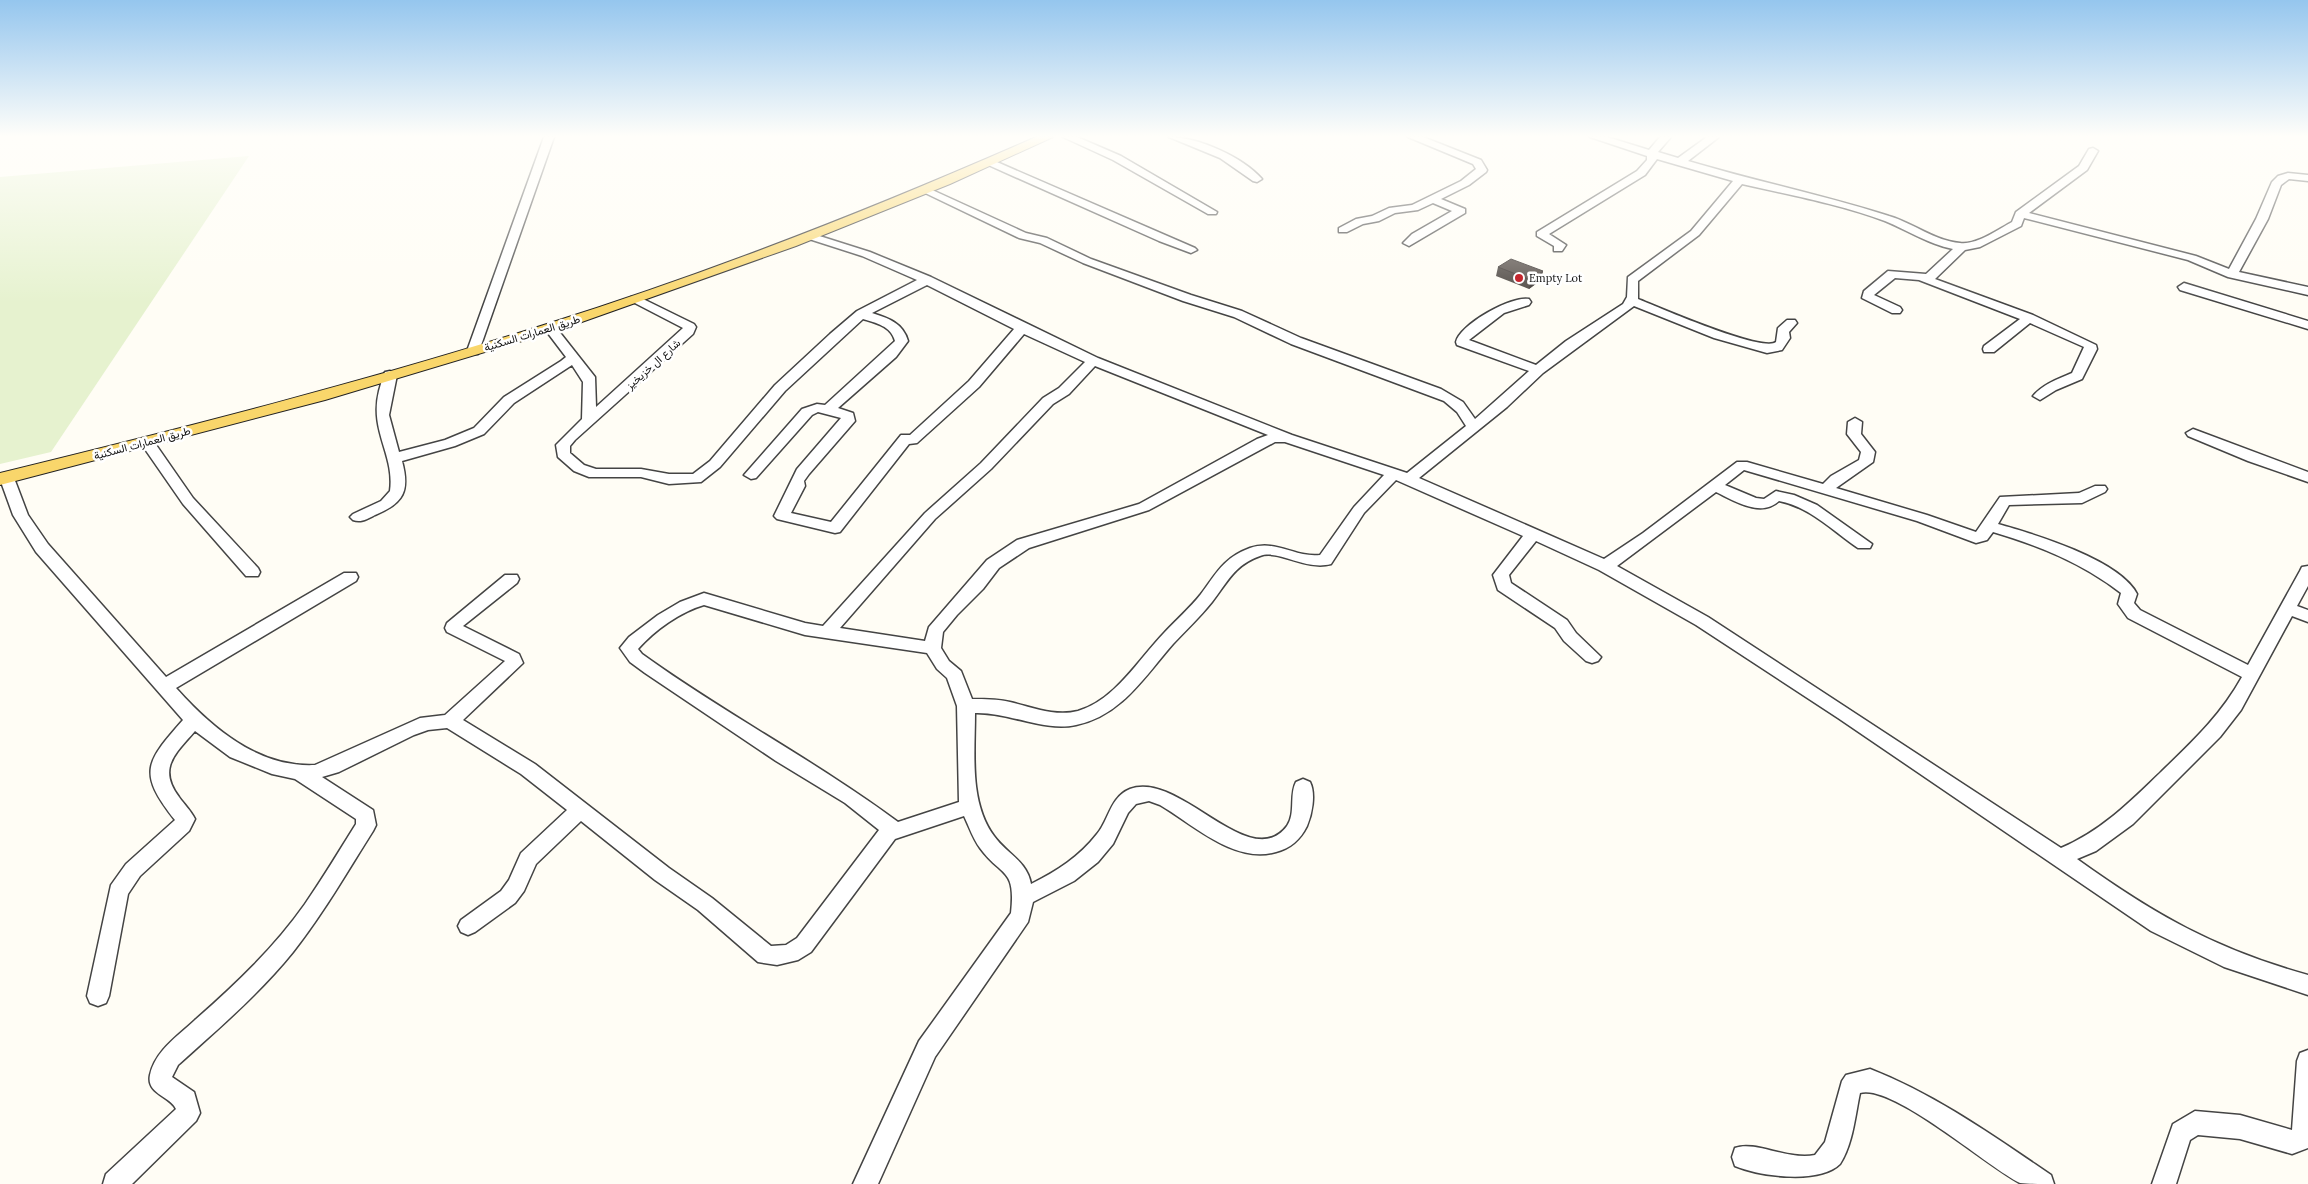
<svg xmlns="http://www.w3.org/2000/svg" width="2308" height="1184" font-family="Lora,Vazirmatn,serif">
<rect width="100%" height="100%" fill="#fffdf5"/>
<path fill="#e6f2cf" d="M249 156 51 452 0 464V177Z"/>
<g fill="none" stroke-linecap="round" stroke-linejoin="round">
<g stroke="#444" stroke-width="3">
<g id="minor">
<path d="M544 137H554L479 351 478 354H468L467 351Z"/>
<path d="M1063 137H1077L1121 156 1217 212 1216 214H1208L1113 160Z"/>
<path d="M1169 137C1198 137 1243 157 1262 179L1257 182 1253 181 1220 158Z"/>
<path d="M1408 137H1423L1481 160 1487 170 1486 172 1469 185 1441 199 1465 209V213L1409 246 1403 243 1412 234 1452 211 1433 203 1418 210 1395 213 1379 221 1363 224 1347 232H1339V228L1356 219 1372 216 1389 208 1412 205 1461 181 1476 169 1473 164Z"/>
<path d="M1590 137H1607L1649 150 1660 137H1671L1658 152 1678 158 1707 137H1719L1688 161C1755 181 1823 195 1889 216 1913 223 1935 241 1960 243 1977 245 1997 230 2012 222L2016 212 2079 166 2089 149 2093 148 2098 151 2087 170 2029 213 2196 256 2229 269 2256 219 2272 182 2278 176 2288 173 2308 175V181L2289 179 2281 185 2268 219 2239 272 2308 287V295L2228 277 2188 260 2024 218 2021 226 1980 247 1965 250 1935 279 2033 315 2096 345 2097 349 2082 379 2056 390 2040 400 2033 396C2043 384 2058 379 2072 373L2084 347 2030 323 1994 352H1984L1983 349 1984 346 2020 319 1919 280 1895 278 1874 295 1900 307 1902 310 1900 313H1892L1862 298 1864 291 1888 271 1926 274 1953 249C1928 244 1907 230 1885 221 1839 204 1790 195 1742 184L1699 235 1638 281V299C1658 307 1763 353 1776 342L1778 328 1787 320H1795L1797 323 1789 332 1790 338 1782 350 1767 353 1714 338 1634 306 1543 373 1507 407 1419 478 1604 559 1643 533 1737 462H1747L1823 484 1831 476 1859 460 1861 452 1847 434 1848 422 1855 418 1862 422 1861 434 1875 452 1873 462 1836 488 1927 515 1976 532 2000 497 2079 493 2095 486H2105L2107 489 2105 492 2082 503 2009 505 1998 524C2034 534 2120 560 2137 594L2134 603 2140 610 2248 665 2300 571 2302 567 2308 566V586L2297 606 2308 610V622L2292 616 2241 710 2220 737 2133 824 2096 851 2077 859C2155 915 2215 949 2308 975V995L2224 967 2151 931 1838 718 1696 625 1599 570 1536 541 1509 575 1511 583 1567 620 1576 633 1601 657 1598 661 1592 663 1586 661 1564 641 1555 628 1498 590 1493 575 1523 536 1396 480 1364 513 1331 564C1305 571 1279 549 1260 556 1234 565 1227 583 1212 602 1200 617 1186 630 1173 644 1145 676 1121 716 1076 725 1043 732 1009 712 975 713 975 753 969 802 994 836 1007 854 1027 861 1031 884 1057 871 1079 857 1097 834 1109 820 1110 797 1130 789 1179 770 1250 875 1287 826 1296 813 1289 795 1296 782L1303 779 1310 782C1316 794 1312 814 1307 826 1300 840 1291 848 1276 852 1234 864 1194 825 1160 805L1149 801 1136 804 1128 813 1113 844 1098 862 1074 881 1033 902 1028 922 935 1057 878 1184H853L919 1041 1011 913C1016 867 1002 878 980 848 973 839 969 826 964 816L895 839 811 952 798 960 777 965 758 962 698 910 655 880 581 821 536 864 524 891 515 903 475 932 468 935 461 932 458 926 461 920 501 891 509 880 521 853 567 810 521 774 447 728 428 730 414 735 339 772 322 777 373 810 376 825 373 831C347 872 323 914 293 952 259 994 218 1029 178 1065L172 1077 194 1092 200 1113 196 1121 132 1184H103L106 1174 176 1109C170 1096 146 1094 150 1075 155 1051 178 1036 195 1020 235 985 274 948 305 904 323 878 339 851 356 824V819L295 779 272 774 230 757 195 731C176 753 157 768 179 797 184 804 191 811 195 819L189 831 140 876 128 894 109 996 106 1003 98 1006 90 1003 87 996 111 885 126 864 175 820C137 772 146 762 183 720L36 552 13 515 0 479 2 475 7 473 14 478 28 515 48 544 166 677 344 573H356L358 577 356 581 176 688C211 727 258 768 315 765L420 718 445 715 505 661 447 632 445 628 447 623 505 575H517L519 579 517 583 463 626 519 654 523 663 463 720 535 764 669 868 712 898 771 946 786 945 797 938 879 830 845 803 776 761 645 673 630 662 620 648 629 637 658 615 680 602 704 593 805 623 823 626 925 513 981 463 1043 398 1059 388 1085 362 1024 334 979 387 917 443 909 444 840 532 835 533 777 519 774 516 797 469 841 418 818 412 812 415 756 478 751 479 744 475 802 409 817 404 825 405 895 341C891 326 876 323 863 319L785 391 720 467 701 482 669 484 641 477H589L574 471 558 457 556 445 582 419 583 382 572 365 514 403 484 434 455 446 402 461C410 491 404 503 375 515 367 519 361 523 353 520L350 517 353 514 381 501 390 491C395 455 369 431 379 391 381 384 382 378 385 372L390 371 397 375 389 415 399 452 445 440 474 428 504 397 561 361 566 357 544 328 550 324 554 325 595 377 596 407 683 328 629 300 631 297H639L694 324 696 327 693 334 575 440 570 446V453L584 465 596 469H641L669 474H693L710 461 775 385 830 334 857 311 917 280 862 256 806 238 804 236 810 233 870 252 931 277 1098 358 1292 435 1407 473 1466 426 1457 412 1444 401 1291 344 1234 317 1183 301 1083 263 1040 243 1019 238 921 191 922 189H930L1026 233 1047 238 1091 259 1191 295 1242 311 1301 338 1441 389 1463 402 1475 419 1529 371 1457 345 1456 342C1459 325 1512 295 1529 299L1531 302 1529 305 1504 313 1469 340 1536 365 1566 341 1623 304 1627 297 1628 277 1691 231 1733 181 1657 159 1645 175 1549 234 1566 245 1562 251H1554V246L1537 236V232L1637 171 1647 160V156ZM927 285 1014 329 969 381 910 435H901L831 522 791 513 805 486 804 481 809 474 855 421 853 413 838 408 896 357 908 341C903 323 888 318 872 313ZM1095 366 1268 435 1257 439 1139 504 1017 540 987 560 929 627 925 641 840 628 935 519 991 469 1053 404 1069 394ZM1275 442H1285L1384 475 1354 507 1320 555C1295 558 1276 539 1250 548 1223 558 1216 574 1201 594 1190 608 1176 620 1164 633 1138 660 1115 700 1078 711 1055 717 1032 707 1010 702 998 699 985 699 972 699L961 671 949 661 941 648 943 632 957 615 983 589 999 568 1029 548 1149 510ZM1744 470 1917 521 1976 543 1987 540 1993 532C2040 546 2082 563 2121 593L2118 604 2128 618 2242 677C2221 715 2192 742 2161 772 2130 802 2101 831 2061 848L1708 617 1617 566 1716 492C1735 501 1761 518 1779 501 1810 507 1833 531 1858 548H1870L1872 544 1817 505 1794 495 1776 491 1764 499 1756 498 1725 485ZM704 605 805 635 927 653 937 669 947 678 957 706 959 802 898 822C816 761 725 714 642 654L638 649C655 630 680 612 704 605Z"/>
<path d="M990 159 1195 248 1197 250 1191 253 1159 241 986 164 985 162Z"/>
<path d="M2184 283 2308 321V329L2180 290 2178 287Z"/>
<path d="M2193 429 2308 472V482L2248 461 2188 436 2186 433Z"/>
<path d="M147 438 152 439 193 498 258 568 260 572 258 576H246L183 504 140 442Z"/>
<path d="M2308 1050V1148L2292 1154 2240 1139 2198 1135 2190 1140 2176 1184H2152L2173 1124 2195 1111 2240 1115 2292 1130 2297 1061 2300 1053Z"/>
<path d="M1870 1069C1936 1095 1992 1135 2051 1175L2054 1184C2045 1184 2028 1184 2020 1183 1989 1168 1892 1083 1860 1093 1855 1116 1853 1144 1840 1164 1820 1184 1762 1177 1735 1166L1732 1157 1735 1148C1755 1140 1789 1161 1815 1155L1825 1142 1842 1081 1846 1075Z"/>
</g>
</g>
<g stroke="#222" stroke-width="2">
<path id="major" d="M1036 137H1053L950 184 796 246 562 329 325 400 0 485V473C184 428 369 381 550 323 715 271 877 207 1036 137Z"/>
</g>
<use href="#minor" fill="#fff" fill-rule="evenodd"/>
<use href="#major" fill="#f9d66b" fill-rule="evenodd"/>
</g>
<path fill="#4d4742" d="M1498 267 1543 271 1541 280 1529 289 1496 276Z"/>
<path fill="#3f3936" d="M1543 271 1541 280 1529 289 1531 280Z"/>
<path fill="#5a524d" stroke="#3f3936" d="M1511 259 1543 271 1531 280 1498 267Z"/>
<linearGradient id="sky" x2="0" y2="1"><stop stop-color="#95c6ee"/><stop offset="0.45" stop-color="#fffefa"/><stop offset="1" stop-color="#fffefa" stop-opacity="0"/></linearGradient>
<rect width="2308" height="303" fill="url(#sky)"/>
<circle fill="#c4262e" stroke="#fff" stroke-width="2" cx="1519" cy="278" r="5"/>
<g text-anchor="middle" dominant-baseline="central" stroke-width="5" stroke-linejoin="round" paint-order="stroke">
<g font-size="11" fill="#111" stroke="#fff" text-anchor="start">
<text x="1529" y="278">Empty Lot</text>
</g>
<g font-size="11" fill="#111" stroke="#fff">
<text transform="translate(532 333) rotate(-17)">طريق العمارات السكنية</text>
<text transform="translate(653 364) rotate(-42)">شارع ال خزيخيز</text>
<text transform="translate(142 443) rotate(-15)">طريق العمارات السكنية</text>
</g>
</g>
</svg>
